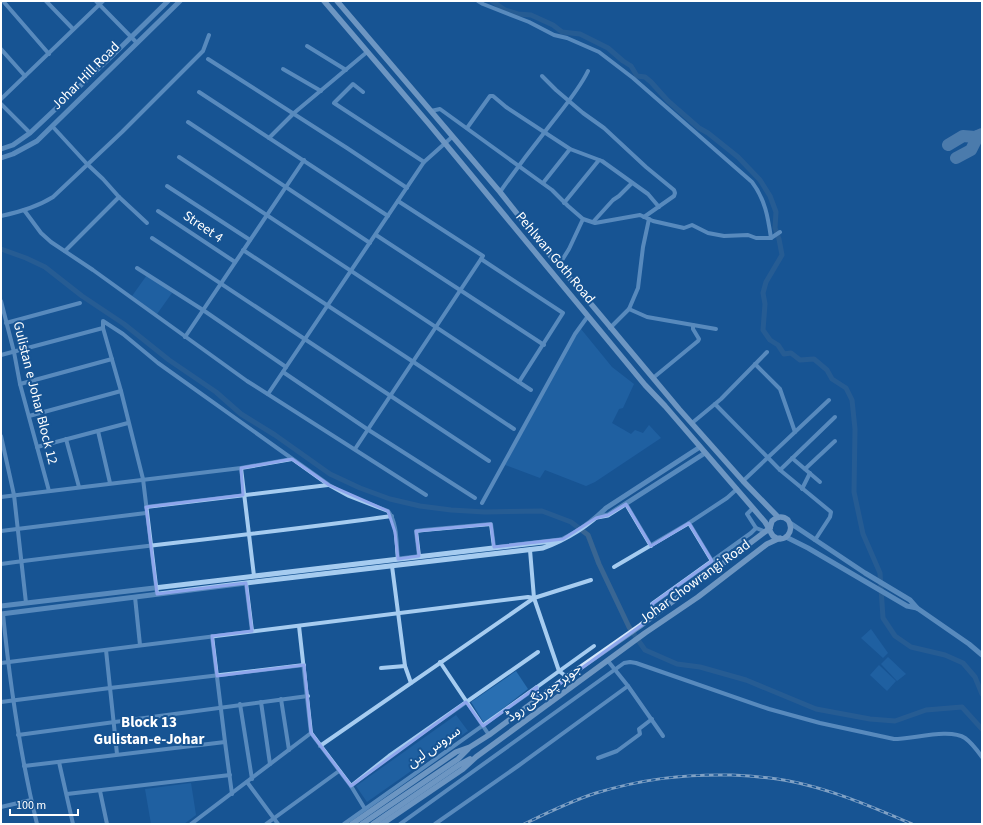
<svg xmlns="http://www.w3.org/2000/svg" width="983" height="825" font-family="'Source Sans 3','Noto Sans Arabic',sans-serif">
<rect width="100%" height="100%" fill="#175493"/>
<g fill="#296fb2">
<path d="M147 275 172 293 157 314 132 296Z"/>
<path d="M581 329 612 367 634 384 623 408 619 409 612 423 631 434 635 430 643 433 649 425 661 438 595 482 586 486 545 470 540 478 505 465 571 343Z"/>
<path d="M871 629 888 653 883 658 861 638Z"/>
<path d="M888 657 906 674 897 681 881 664Z"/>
<path d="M879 665 896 681 887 691 870 675Z"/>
<path d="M516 671 528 689 484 723 471 702Z"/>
<path d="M456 715 468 731 367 802 356 786Z"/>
<path d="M191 783 196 815 184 824H151L145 789Z"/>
</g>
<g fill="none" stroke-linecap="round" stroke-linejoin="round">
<g stroke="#396693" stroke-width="5">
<path d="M492 1 505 10 518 14 531 15 553 25 562 32 580 34 608 48 623 61 631 66 637 76 645 77 651 82 668 101 699 128 708 133 738 157 760 180 770 196 776 212 775 228 779 239 782 255 766 282 763 293 765 304 763 330 770 340 778 345 784 354 791 353 800 360 814 359 827 370 832 379 846 388 852 400 855 429 854 492 863 534 880 573 883 618 895 636 911 647 945 655 963 663 975 677 982 694"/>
<path d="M1 249 26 258 45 267 82 296 124 324 169 360 216 392 241 414 275 435 330 474 360 488 390 499 420 506 451 510 485 512 542 511 571 522 588 535 599 564 629 627 645 650 677 664 700 667 746 680 816 709 870 719 895 721 926 710 962 707 982 729"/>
</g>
<g stroke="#8baac9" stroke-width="12">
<path d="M948 145 963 136 975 137 982 134"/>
<path d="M956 158 971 150 978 136"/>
</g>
<g stroke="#a6ccf0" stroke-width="4">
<path d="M3 1 49 54"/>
<path d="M46 1 73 29"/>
<path d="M96 1 137 43"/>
<path d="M478 1 483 4 529 22 554 35 567 38 599 52 633 78 752 182C765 199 768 217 771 238"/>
<path d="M307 46 346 70"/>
<path d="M1 49 25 76"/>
<path d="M208 59 347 148 407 188"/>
<path d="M283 69 321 91"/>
<path d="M542 76 556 90 583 113 604 128 646 167 674 190 675 193 674 196 644 217"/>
<path d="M199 92 388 216"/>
<path d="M1 99 103 1"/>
<path d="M1 104 30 133"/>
<path d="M431 111 440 109 552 190 568 206 583 219 595 223 640 215 653 221 684 228 692 225 708 233 724 236 748 235 756 238H771L780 232"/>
<path d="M188 122 370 243"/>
<path d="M53 127 87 164 103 179 119 197 147 223"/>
<path d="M467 128 490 96H493L506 107 570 149 602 161 648 194 659 207"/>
<path d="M269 138 294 113 367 52"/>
<path d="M179 157 531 390"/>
<path d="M424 162 452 137"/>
<path d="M543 183 570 149"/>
<path d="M167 186 250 240"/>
<path d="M500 192C514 172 529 152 544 133 558 114 578 92 588 71"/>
<path d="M564 203 599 160"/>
<path d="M24 210 41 233 51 242 93 270 247 381 426 495"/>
<path d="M158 211 235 262"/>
<path d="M1 216C20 212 37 207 53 197L122 132 203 51 209 35"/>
<path d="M593 222 613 200 619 196 632 183"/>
<path d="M376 235 544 345"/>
<path d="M152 238 489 461"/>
<path d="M243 250 412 361 514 429"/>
<path d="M65 251 119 197"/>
<path d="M481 259 563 313 519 382"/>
<path d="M559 265 569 249 583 219"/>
<path d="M137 268 203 310 286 367"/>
<path d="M1 301 14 352 20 384 49 491"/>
<path d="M629 309 647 317 716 329"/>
<path d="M6 323 80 303"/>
<path d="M610 328 629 309 638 288 643 247 649 219"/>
<path d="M185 337 304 160"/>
<path d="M1 355 103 328"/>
<path d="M755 364 780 389 795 432"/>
<path d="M283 372 367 429 475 498"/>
<path d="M653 378 698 341 699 339 693 329V325"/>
<path d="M20 384 112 359"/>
<path d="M268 394 424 162 334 103 353 84 363 92"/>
<path d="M715 404 780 470 831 512 830 517 815 540"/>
<path d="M29 416 121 391"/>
<path d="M692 423 721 399 767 352"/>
<path d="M98 431 110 483"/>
<path d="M1 436 14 495 26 603"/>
<path d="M66 439 79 487"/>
<path d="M37 447 128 423"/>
<path d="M355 449 483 256 398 201"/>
<path d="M792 458 820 482"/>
<path d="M241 468 254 576"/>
<path d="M805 469 835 441"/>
<path d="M780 470 835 417"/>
<path d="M743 481 829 400"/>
<path d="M802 489 810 473"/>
<path d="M1 497 241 468 292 459"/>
<path d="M482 503 575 334 588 316"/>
<path d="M626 504 651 546"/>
<path d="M146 507 328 485"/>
<path d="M753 508 747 514 756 528"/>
<path d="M689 523 727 498 737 489"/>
<path d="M1 531 146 513"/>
<path d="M530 550 534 598 559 671 567 677"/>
<path d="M419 556 416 531 424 530 491 524 494 547"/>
<path d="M1 564C131 547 262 534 392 516"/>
<path d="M392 566 405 666 411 683"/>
<path d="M614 567 689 523 712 561"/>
<path d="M246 583 252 631"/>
<path d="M157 594 143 479 121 391 103 328V321L123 334 158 363 329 485 349 496 388 511C398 524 396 544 398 559"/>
<path d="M135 597 140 645"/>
<path d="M3 614C10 685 20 755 37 824"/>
<path d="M657 614 652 604 751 533 756 528 766 532"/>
<path d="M299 626 311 733 351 786 365 809"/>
<path d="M212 636 225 742 232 794"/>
<path d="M106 650 117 754"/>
<path d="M608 661 628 686 663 736"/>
<path d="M440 662 489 735"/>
<path d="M1 663 528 597 534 598"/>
<path d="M381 668 405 666"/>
<path d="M281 699 289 750"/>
<path d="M536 700 537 687 594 646"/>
<path d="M1 702 110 688 304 665"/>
<path d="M261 702 270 764"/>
<path d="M240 704 252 779"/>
<path d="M18 735 308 696"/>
<path d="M320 746 534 598 591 580"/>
<path d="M598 758 617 751 640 734 639 729 652 719"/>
<path d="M59 762 73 824"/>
<path d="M24 766 225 742"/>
<path d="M247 782 278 824"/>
<path d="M351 786 389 756 538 652"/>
<path d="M100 791 107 824"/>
<path d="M67 794 230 775"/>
<path d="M1 807 31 800"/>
<path d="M191 824 311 733"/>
<path d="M266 824 339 771"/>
<path d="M344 824 537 687"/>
<path d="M400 824 624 663 630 662 636 663 769 709 820 723 894 739C913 739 950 728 965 738 972 743 977 750 982 757"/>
<path d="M435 824 518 766 628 686"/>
</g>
<g stroke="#a6ccf0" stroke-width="5">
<path d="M1 149 13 145 30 133 115 53 168 1"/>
<path d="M1 158 13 154 37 141 180 1"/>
<path d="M597 517 608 515 705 453"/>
<path d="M790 523 865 573 910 600 917 608"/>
<path d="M786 537 808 548 907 606 917 608 969 644 982 655"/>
<path d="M1 606 560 540"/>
<path d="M1 614 246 583 543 548C567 539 589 525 606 508L700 447"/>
</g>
<g stroke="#d4e7fb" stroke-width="5.5">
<path d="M324 1 429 124 645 385 665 406 765 522C768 526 770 532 773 536 784 545 796 531 788 520 783 516 777 516 772 521L770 528"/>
<path d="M337 1 500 192 545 249 679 409 743 481 778 517"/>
<path d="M352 824 456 752 470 747 489 735 567 677 640 626 770 528"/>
<path d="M362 824 458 759 468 749"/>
<path d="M373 824 459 765 470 759"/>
<path d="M382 824 463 769 476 757 645 633 698 597 767 544 780 538"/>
</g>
<g stroke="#fff" stroke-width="3">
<path id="rail" d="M524 824C547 813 571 801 596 793 643 779 683 774 731 775 750 776 770 777 789 781 831 789 872 807 912 824"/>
</g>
<use href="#rail" stroke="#175493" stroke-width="1.5" stroke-dasharray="4.5" stroke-linecap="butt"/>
</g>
<path d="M0 0H983V825H0ZM292 459 329 485 388 511 395 532 398 559 419 556 416 531 491 524 494 547 563 539 596 518 608 515 626 504 651 546 689 523 712 561 652 604 657 614 536 701 537 687 483 726 466 702 351 786 311 733 304 665 217 676 212 636 252 631 246 583 157 594 146 507 243 495 241 468Z" fill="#175493" fill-opacity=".55" fill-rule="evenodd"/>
<path fill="none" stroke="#8ea6ec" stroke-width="3" stroke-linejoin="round" d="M292 459 329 485 388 511 395 532 398 559 419 556 416 531 491 524 494 547 563 539 596 518 608 515 626 504 651 546 689 523 712 561 652 604 657 614 536 701 537 687 483 726 466 702 351 786 311 733 304 665 217 676 212 636 252 631 246 583 157 594 146 507 243 495 241 468Z"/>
<g text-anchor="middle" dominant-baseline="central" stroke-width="4" stroke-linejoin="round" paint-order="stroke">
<g font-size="14" fill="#fff" stroke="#175493">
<text transform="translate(86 76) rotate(-45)">Johar Hill Road</text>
<text transform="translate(203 227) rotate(34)">Street 4</text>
<text transform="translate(555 258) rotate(50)">Pehlwan Goth Road</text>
<text transform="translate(35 393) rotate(76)">Gulistan e Johar Block 12</text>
<text transform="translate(695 582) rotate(-36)">Johar Chowrangi Road</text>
<text transform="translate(544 693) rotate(-36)">جوہر چورنگی روڈ</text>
<text transform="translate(434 747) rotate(-35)">سروس لین</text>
</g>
<g font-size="15" font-weight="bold" fill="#fff" stroke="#175493">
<text x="149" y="722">Block 13<tspan x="149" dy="17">Gulistan-e-Johar</tspan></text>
</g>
</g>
<rect width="983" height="825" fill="none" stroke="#ffffff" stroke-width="4"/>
<path d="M10 809v6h68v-6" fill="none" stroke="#ffffff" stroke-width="2"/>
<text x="16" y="809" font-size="12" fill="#ffffff" stroke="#175493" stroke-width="3" paint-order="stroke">100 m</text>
</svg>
